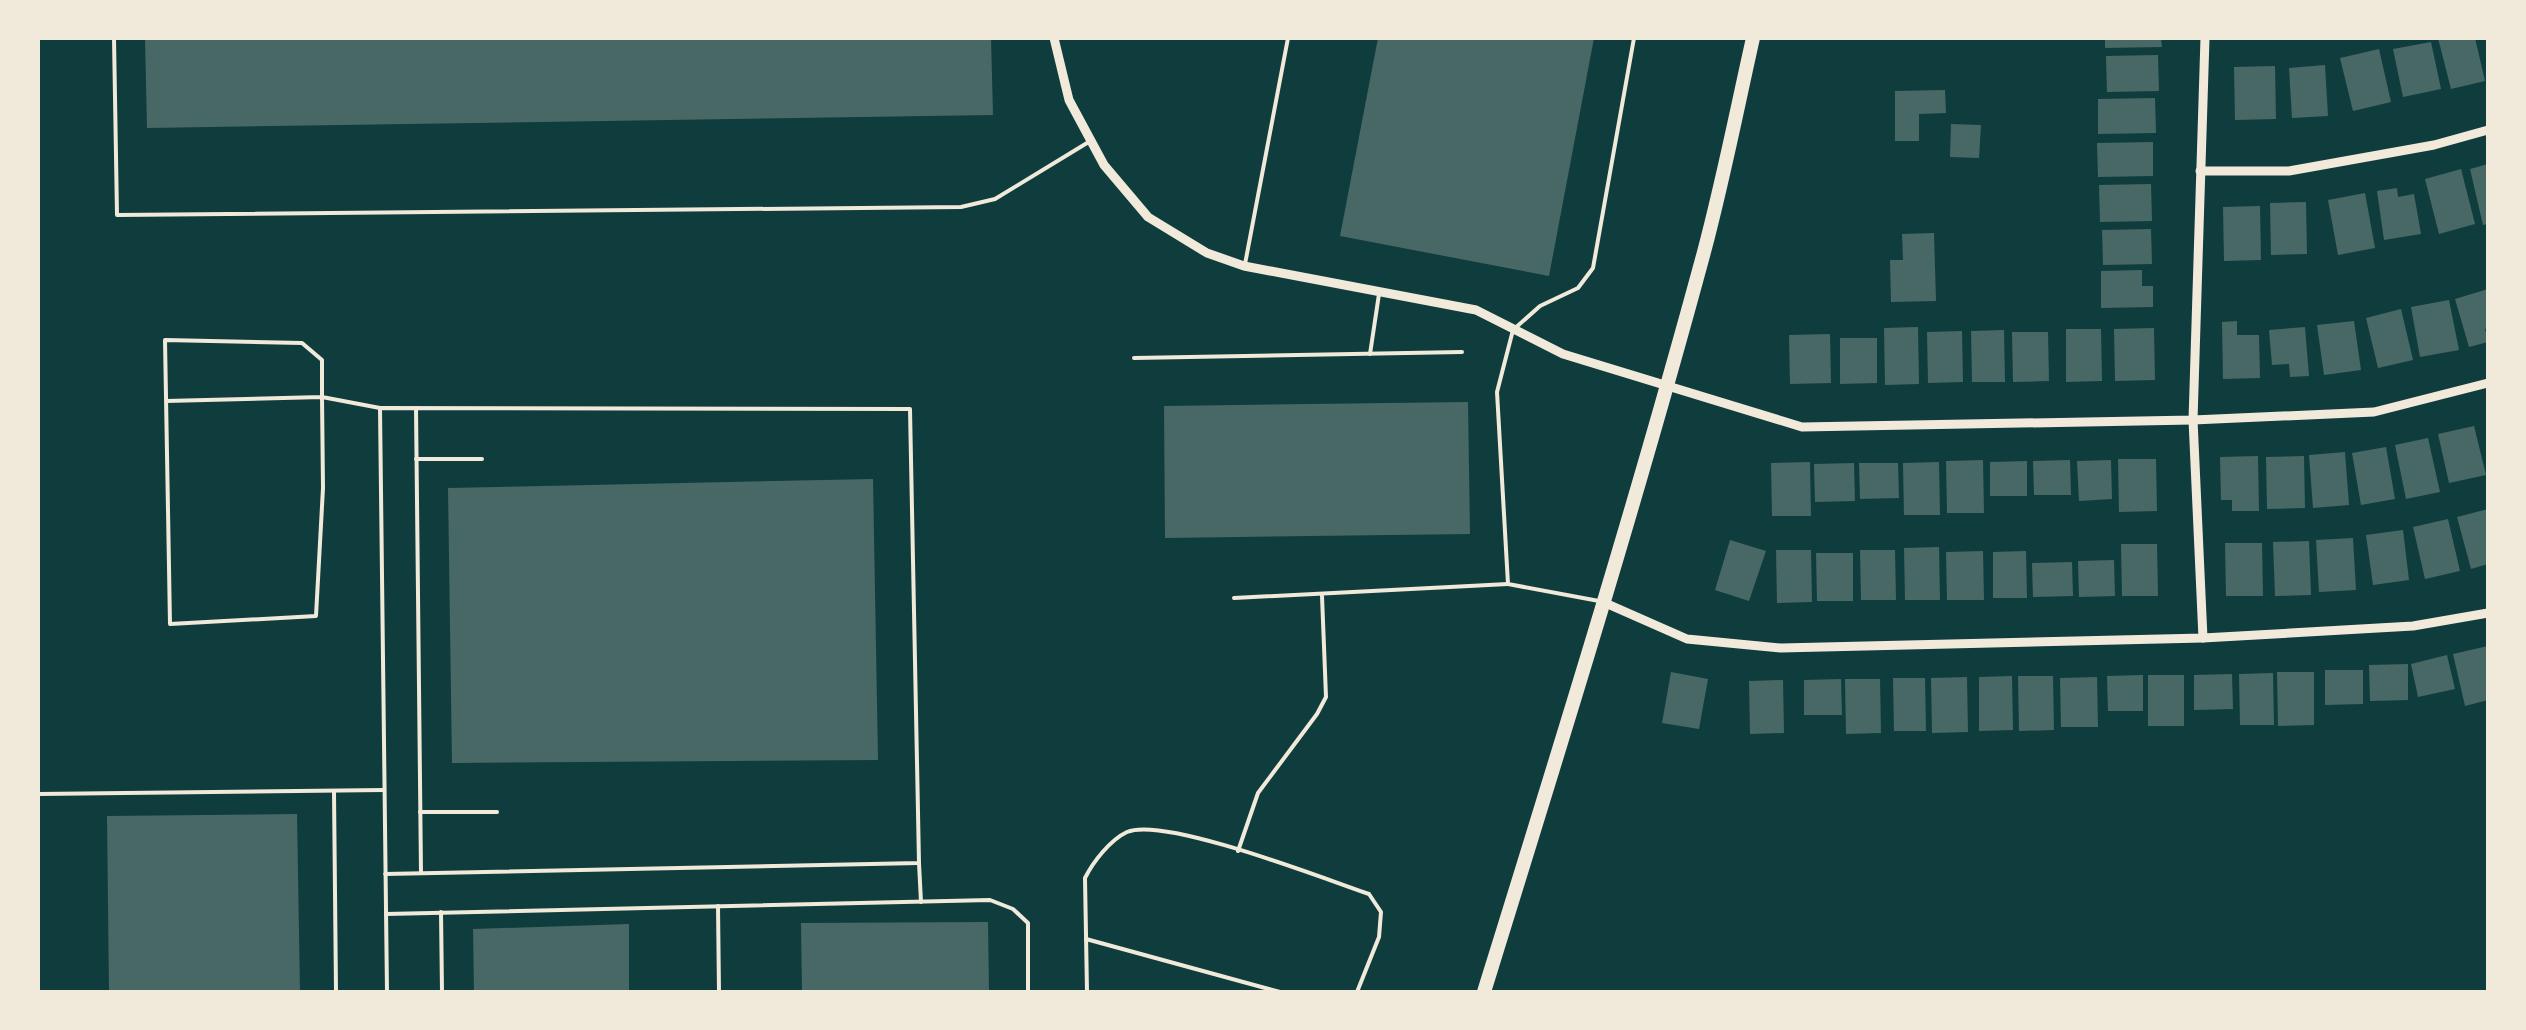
<svg xmlns="http://www.w3.org/2000/svg" width="2526" height="1030" font-family="'Times New Roman',serif">
<rect width="100%" height="100%" fill="#0f3d3e"/>
<g fill="#486865">
<path d="M145 38H991L993 115 147 128Z"/>
<path d="M1378 38H1594L1549 276 1340 236Z"/>
<path d="M2105 38H2161L2162 47 2105 48Z"/>
<path d="M2438 38H2475L2485 81 2451 89Z"/>
<path d="M2431 42 2441 89 2403 97 2393 49Z"/>
<path d="M2379 49 2391 102 2353 111 2340 58Z"/>
<path d="M2158 55 2159 91 2107 92 2106 56Z"/>
<path d="M2325 65 2328 116 2292 118 2289 68Z"/>
<path d="M2275 66 2276 119 2235 120 2234 67Z"/>
<path d="M1945 90 1946 113 1919 114V141H1895V91Z"/>
<path d="M2155 98 2156 133 2098 134V99Z"/>
<path d="M1951 124 1981 125 1979 158 1950 157Z"/>
<path d="M2153 142V176L2098 177 2097 143Z"/>
<path d="M2488 164V224L2483 225 2470 169Z"/>
<path d="M2461 169 2475 224 2439 234 2425 179Z"/>
<path d="M2151 184 2152 221 2100 222 2099 185Z"/>
<path d="M2397 188 2398 197 2414 194 2421 234 2384 240 2377 191Z"/>
<path d="M2365 193 2375 248 2338 255 2328 200Z"/>
<path d="M2306 202 2307 254 2271 255 2270 203Z"/>
<path d="M2260 206 2261 260 2224 261 2223 207Z"/>
<path d="M2151 229 2152 264 2103 265 2102 230Z"/>
<path d="M1934 233 1936 301 1891 302 1890 260H1903L1902 234Z"/>
<path d="M2142 270V286H2153V307L2101 308V271Z"/>
<path d="M2488 289V328L2485 329 2488 342 2469 347 2455 299Z"/>
<path d="M2449 300 2459 350 2420 357 2411 307Z"/>
<path d="M2401 309 2413 360 2378 368 2366 318Z"/>
<path d="M2237 321V335H2259L2260 378 2223 379 2222 322Z"/>
<path d="M2354 321 2361 370 2324 375 2317 325Z"/>
<path d="M1918 327 1919 384 1885 385 1884 328Z"/>
<path d="M2305 327 2309 376 2290 377 2289 364 2272 365 2269 330Z"/>
<path d="M2154 328 2155 380 2115 381 2114 329Z"/>
<path d="M2066 329H2101L2102 381 2066 382Z"/>
<path d="M2004 330 2005 382H1972L1971 331Z"/>
<path d="M1962 331 1963 382 1928 383 1927 332Z"/>
<path d="M2012 332H2048L2049 381 2013 382Z"/>
<path d="M1830 334 1831 383 1790 384 1789 335Z"/>
<path d="M1840 338H1877V383L1840 384Z"/>
<path d="M1468 402 1470 534 1165 538 1164 406Z"/>
<path d="M2474 426 2486 475 2449 483 2438 434Z"/>
<path d="M2428 438 2440 492 2406 499 2395 445Z"/>
<path d="M2386 447 2395 499 2361 505 2352 453Z"/>
<path d="M2345 452 2349 505 2313 508 2309 455Z"/>
<path d="M2258 456 2259 511H2232V500H2221L2220 457Z"/>
<path d="M2304 456 2305 508 2267 509 2266 457Z"/>
<path d="M2118 459H2156L2157 511 2119 512Z"/>
<path d="M1983 460 1984 513H1947L1946 461Z"/>
<path d="M2070 460 2071 495H2034L2033 461Z"/>
<path d="M2111 460 2112 499 2079 501 2077 461Z"/>
<path d="M2027 461V496H1990V462Z"/>
<path d="M1810 462 1811 516H1772L1771 463Z"/>
<path d="M1939 462 1940 515H1904L1903 463Z"/>
<path d="M1854 463 1855 501 1815 502 1814 464Z"/>
<path d="M1859 463H1898L1899 498 1860 499Z"/>
<path d="M873 479 878 760 452 763 448 488Z"/>
<path d="M2488 509V564L2471 569 2457 517Z"/>
<path d="M2448 519 2460 571 2425 579 2413 527Z"/>
<path d="M2403 530 2409 580 2373 585 2366 535Z"/>
<path d="M2353 538 2356 590 2319 592 2316 540Z"/>
<path d="M1730 540 1766 551 1749 601 1715 590Z"/>
<path d="M2309 541 2311 595 2275 596 2273 542Z"/>
<path d="M2225 543H2262L2263 596H2226Z"/>
<path d="M2121 544H2157L2158 596H2122Z"/>
<path d="M1939 547 1940 600H1905L1904 548Z"/>
<path d="M1776 550H1811L1812 602 1777 603Z"/>
<path d="M1860 550H1895L1896 600H1861Z"/>
<path d="M1983 551 1984 600H1947L1946 552Z"/>
<path d="M2026 551 2027 598H1993V552Z"/>
<path d="M1816 553H1853V601H1817Z"/>
<path d="M2114 560 2115 596 2079 597 2078 561Z"/>
<path d="M2072 562 2073 596 2033 597 2032 563Z"/>
<path d="M2488 646V700L2465 706 2453 654Z"/>
<path d="M2447 655 2455 689 2418 697 2411 664Z"/>
<path d="M2408 664V700L2370 701 2369 665Z"/>
<path d="M2325 670H2363V704L2325 705Z"/>
<path d="M1671 672 1708 679 1699 729 1662 723Z"/>
<path d="M2277 672H2314V725L2278 726Z"/>
<path d="M2273 673 2274 725H2240L2239 674Z"/>
<path d="M2232 674 2233 709 2194 710V675Z"/>
<path d="M2143 675V711H2108L2107 676Z"/>
<rect x="2148" y="675" width="36" height="51"/>
<path d="M2012 676 2013 730 1979 731V677Z"/>
<path d="M2018 676H2053L2054 730 2019 731Z"/>
<path d="M1967 677 1968 732 1932 733 1931 678Z"/>
<path d="M2097 677 2098 727H2061L2060 678Z"/>
<path d="M1893 678H1925L1926 731H1894Z"/>
<path d="M1841 679 1842 715H1804V680Z"/>
<path d="M1845 679H1880L1881 733 1846 734Z"/>
<path d="M1783 680 1784 733 1750 734 1749 681Z"/>
<path d="M297 814 300 992H109L107 816Z"/>
<path d="M988 922 989 992H802L801 923Z"/>
<path d="M629 924V992H474L473 929Z"/>
</g>
<g fill="none" stroke-linecap="round" stroke-linejoin="round">
<g stroke="#f1e9da" stroke-width="4">
<path d="M114 38 117 215 961 207 995 199 1087 143"/>
<path d="M1245 264 1288 38"/>
<path d="M1370 354 1379 294"/>
<path d="M1134 358 1462 352"/>
<path d="M166 401 322 397 323 488 316 616 170 624 165 340 302 343 322 360V397L380 408"/>
<path d="M416 408 421 873"/>
<path d="M416 459H482"/>
<path d="M1234 598 1508 584"/>
<path d="M1599 601 1508 584 1497 392 1513 330 1540 306 1578 288 1593 268 1634 38"/>
<path d="M334 792 336 992"/>
<path d="M38 794 384 790"/>
<path d="M420 812H497"/>
<path d="M1238 851 1258 793 1317 714 1326 697 1322 596"/>
<path d="M919 863 921 902"/>
<path d="M385 874 919 863 910 409 380 408 387 992"/>
<path d="M718 906 719 992"/>
<path d="M441 912 442 992"/>
<path d="M386 914 990 900 1013 909 1028 923V992"/>
<path d="M1086 939 1280 992"/>
<path d="M1087 992 1085 878C1093 862 1110 840 1127 832 1164 816 1325 879 1369 894L1381 912 1379 937 1357 992"/>
</g>
<g stroke="#f1e9da" stroke-width="9">
<path d="M1054 38 1069 100 1104 165 1148 217 1207 253 1244 266 1476 310 1563 354 1802 427 2193 420 2374 412 2488 383"/>
<path d="M2200 171H2289L2434 145 2488 130"/>
<path d="M1603 602 1687 639 1781 648 2203 638 2413 626 2488 613"/>
<path d="M2203 638 2193 420 2205 38"/>
</g>
<path stroke="#f1e9da" stroke-width="14" d="M1484 992C1560 747 1637 500 1704 252 1723 181 1737 109 1753 38"/>
</g>
<rect width="2526" height="1030" fill="none" stroke="#f1e9da" stroke-width="80"/>
</svg>
